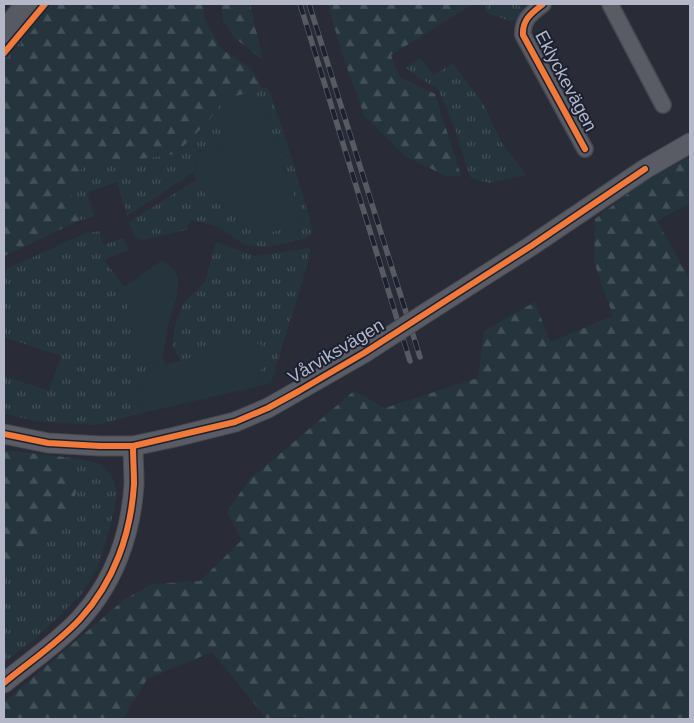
<svg xmlns="http://www.w3.org/2000/svg" width="694" height="723" font-family="Helvetica,sans-serif">
<defs>
<pattern id="grass-tufts" width="24" height="20" patternUnits="userSpaceOnUse" patternTransform="scale(1.25)"><rect width="24" height="20" fill="#26353d"/><path d="M3 7l-1-3M5 7V3M7 7l1-3M15 17l-1-3M17 17v-4M19 17l1-3" fill="none" stroke="#435058"/></pattern>
<pattern id="forest-firs" width="22" height="20" patternUnits="userSpaceOnUse" patternTransform="scale(1.25)"><rect width="22" height="20" fill="#26353d"/><path d="M5 1l3.5 6h-7zM16 11l3.5 6h-7z" fill="#435058"/></pattern>
</defs>
<rect width="100%" height="100%" fill="#292c37"/>
<g fill="url(#grass-tufts)">
<path d="M47 4H54L4 66V57Z"/>
<path d="M487 4H517L524 10 513 22 485 12Z"/>
<path d="M420 58 434 75 453 63 484 105 501 142 526 175 489 183 470 177 456 131 438 89 419 78 405 67Z"/>
<path d="M268 87 287 143 310 220 312 234 304 239 267 247 246 245 216 226 191 220 186 230 143 240 134 236 129 222 196 180 206 194 303 223 260 98 221 128 224 147 197 152 194 172 127 216 117 182 87 192 94 216 78 221 70 190 85 162 134 160 175 154 207 123 224 99Z"/>
<path d="M99 231 103 245 124 238 128 250 104 260 124 287 140 365 162 358 166 364 151 368 136 394 142 413 96 425 34 421 4 413V376L49 391 61 356 4 337V270L86 233Z"/>
<path d="M216 242 254 256 310 248 308 262 271 383 255 387 266 356 225 338 214 352 181 361 172 345 175 326 183 304 205 282Z"/>
<path d="M64 457 82 459 100 464 112 476 117 494 110 527 98 567 80 596 34 640 4 662V564L31 546 77 486Z"/>
</g>
<g fill="url(#forest-firs)">
<path d="M54 4H203L204 17 220 48 251 69 263 89 224 99 207 123 175 154 134 160 85 162 70 190 78 221 4 256V66Z"/>
<path d="M221 4H250L263 60 236 39 223 21Z"/>
<path d="M328 4H473L391 55 400 77 435 94 461 176H446L405 156 364 115 342 54Z"/>
<path d="M690 153V203L657 221 690 280V719H305L303 717H277L267 719 212 652 147 679 123 719H4V702L125 599 153 584 200 581 242 540 227 512 249 480 354 391 385 408 478 378 484 331 535 302 550 342 613 316 594 262 595 219 641 184Z"/>
<path d="M4 450 64 457 77 486 73 506 31 546 4 564Z"/>
</g>
<g fill="#26353d">
<path d="M260 98 303 223 259 236 206 194 194 176 197 152 224 147 221 128 229 109Z"/>
<path d="M161 261C190 271 175 301 169 322 166 334 165 346 162 358L140 366 124 287Z"/>
<path d="M234 334 245 340 246 347 260 343 266 356 255 387 142 413 136 394 151 368 214 352 225 338Z"/>
</g>
<g fill="none" stroke-linecap="round" stroke-linejoin="round">
<g stroke="#474951" stroke-width="18">
<g id="minor">
<path d="M543 4C532 13 522 19 523 35L585 149"/>
<path d="M610 4 663 105"/>
</g>
</g>
<g stroke="#474951" stroke-width="21">
<g id="tertiary">
<path d="M432 309 531 246 645 169 690 143"/>
<path d="M4 434 48 443 100 446H133L175 437 235 422 268 408 364 353"/>
<path d="M4 683C29 662 58 643 80 619 114 582 131 534 134 484 134 471 133 458 133 446"/>
</g>
</g>
<g stroke="#474951" stroke-width="24">
<path id="secondary" d="M4 32 27 4"/>
</g>
<use href="#minor" stroke="#595c65" stroke-width="15"/>
<use href="#tertiary" stroke="#595c65" stroke-width="19"/>
<use href="#secondary" stroke="#585a63" stroke-width="21"/>
<g stroke="#585a62" stroke-width="5.5">
<g id="rail">
<path d="M300 4 410 361"/>
<path d="M309 4 420 357"/>
</g>
</g>
<use href="#rail" stroke="#1c2132" stroke-width="4" stroke-dasharray="11" stroke-linecap="butt"/>
<g stroke="#474951" stroke-width="21" stroke-linecap="butt">
<path id="tertiary-bridge" d="M364 353 432 309"/>
</g>
<use href="#tertiary-bridge" stroke="#595c65" stroke-width="19"/>
<g stroke="#1c2132" stroke-width="9">
<g id="cycleway">
<path d="M543 4C532 13 522 19 523 35L585 149"/>
<path d="M4 53 45 4"/>
<path d="M4 434 48 443 100 446H133L235 422 268 408 299 391 364 353 531 246 645 169"/>
<path d="M4 683C29 662 58 643 80 619 114 582 131 534 134 484 134 471 133 458 133 446"/>
</g>
</g>
<use href="#cycleway" stroke="#f17a3a" stroke-width="6"/>
</g>
<g text-anchor="middle" dominant-baseline="central" stroke-width="4" stroke-linejoin="round" paint-order="stroke">
<g font-size="18" fill="#b3b7c8" stroke="#1c2132">
<text transform="translate(566 81) rotate(62)">Eklyckevägen</text>
<text transform="translate(336 351) rotate(-31)">Vårviksvägen</text>
</g>
</g>
<rect width="694" height="723" fill="none" stroke="#b3b7c8" stroke-width="10"/>
</svg>
